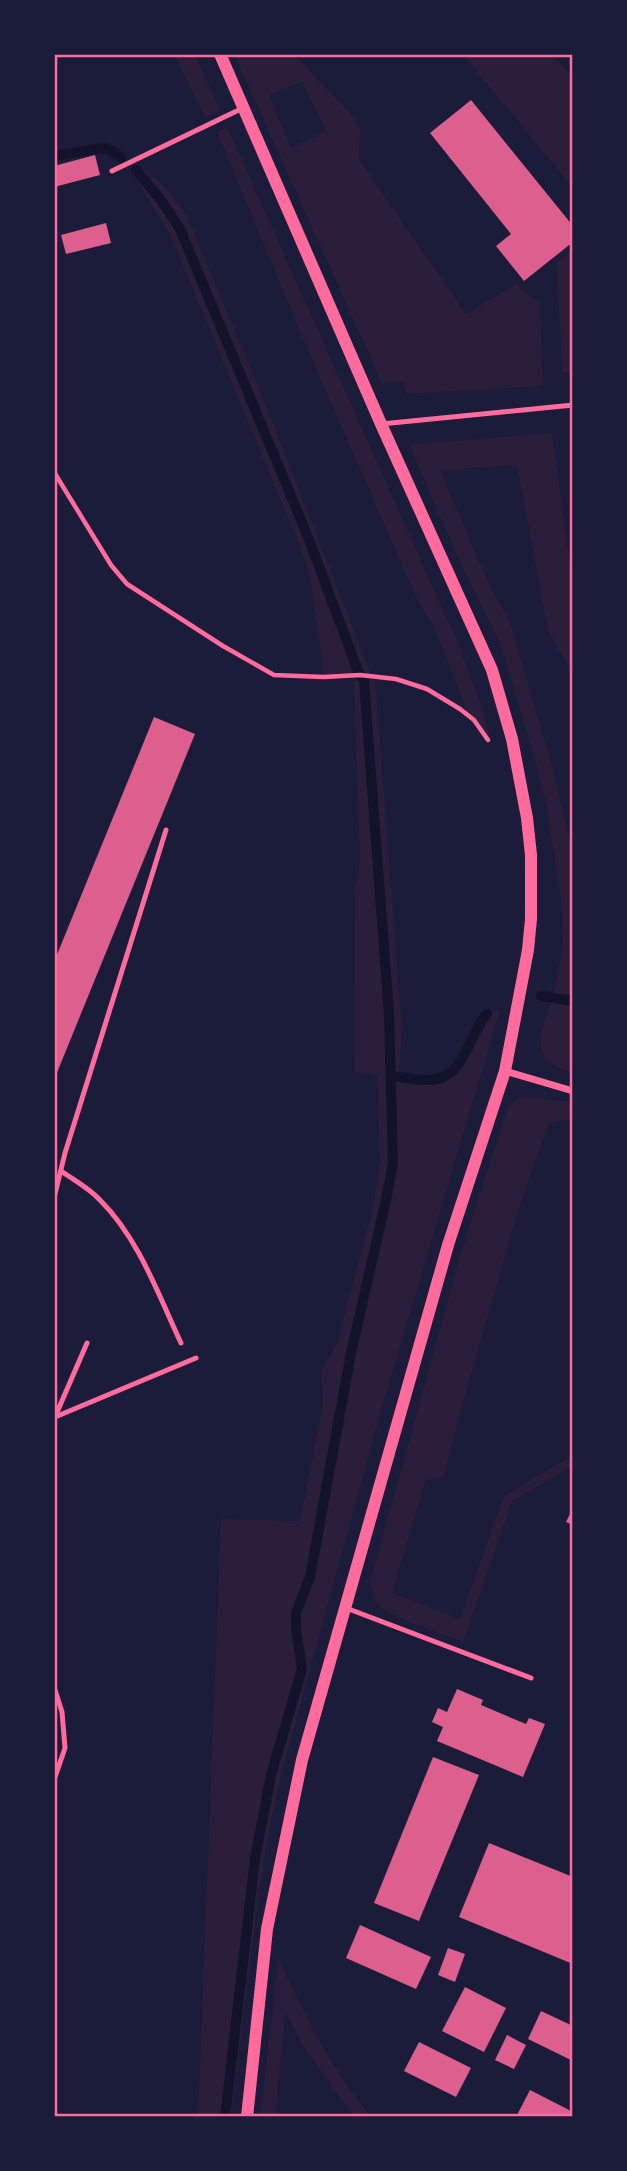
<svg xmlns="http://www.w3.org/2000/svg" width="627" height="2171" font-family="'Sofia Sans Condensed',sans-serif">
<rect width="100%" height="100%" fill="#1b1b3a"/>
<g fill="#2a1e3b" fill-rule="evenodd">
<path d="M174 54H195L220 111 205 117Z"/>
<path d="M234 54H293L348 111 360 128 359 160 466 314 516 284 540 305 543 386 406 394 403 382 382 383ZM302 82 326 131 291 148 269 95Z"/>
<path d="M469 54H549L573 76V188L465 57Z"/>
<path d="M227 127 457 641 483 711 491 741 475 717 466 711 459 688 432 623 417 599 299 329 217 132Z"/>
<path d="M138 166 165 187 186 214 265 403 371 674H361L309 536 255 400 182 228 162 195Z"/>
<path d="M129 167 159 201 180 232 306 539 356 673 324 675 311 582 300 546 171 237Z"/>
<path d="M573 249V372H562L557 262Z"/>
<path d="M552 433 573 585V673L548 631 517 465 440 470 487 580 511 625 553 770 573 854V999L554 995 563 944 561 900 547 809 537 767 501 645 456 553 409 445Z"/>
<path d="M358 679 362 684 388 1077 391 1163 385 1199 347 1352 308 1578 295 1613 296 1650 301 1669 270 1775 253 1860 223 2117H198L221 1519 300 1521 323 1403 321 1372 337 1343 373 1208 380 1161 377 1075 354 1072 355 893 360 860 354 680Z"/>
<path d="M371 680H375L402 1029 399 1073 393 1072V1013L368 682Z"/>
<path d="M552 1000 573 1003V1073C527 1060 540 1035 552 1000Z"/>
<path d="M500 1010 382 1407 282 1771 267 1841 259 1890 231 2117H227L257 1860 273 1776 304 1670 297 1626 299 1612 311 1577 354 1350 389 1198 395 1164 394 1079C410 1081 428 1086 444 1081 470 1074 470 1028 490 1013 493 1011 497 1011 500 1010Z"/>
<path d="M524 1097 573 1102V1119L550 1122C528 1175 512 1230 497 1285 478 1349 460 1412 443 1477L426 1479 392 1593 460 1619 504 1496 573 1455V1466L512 1501 463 1642C446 1635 390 1617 379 1606 373 1599 372 1588 371 1579L463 1246 508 1107 515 1100Z"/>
<path d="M279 1958C303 2014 332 2070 371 2117H355L305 2049 285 2012 275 2117H260Z"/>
</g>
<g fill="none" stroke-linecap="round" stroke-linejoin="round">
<g stroke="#12122b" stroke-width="10">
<path d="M54 156 102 148 111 150 121 158"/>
<path d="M136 170 161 200 180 229 308 537 358 671 364 681 389 1014 393 1163 386 1200 351 1353 310 1577 296 1613V1629L302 1669 271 1775 255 1859 225 2117"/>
<path d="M541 996 573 1001"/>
<path d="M391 1076C403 1077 416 1081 429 1080 464 1080 468 1036 487 1014"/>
</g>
</g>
<g fill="#dd5f8e">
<path d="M471 100 573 226V242L524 281 496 246 511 234 430 133Z"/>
<path d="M95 155 100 175 54 187V166Z"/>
<path d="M106 223 111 243 66 254 61 235Z"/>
<path d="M154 717 195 734 54 1080V962Z"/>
<path d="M573 1508V1525L566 1522Z"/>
<path d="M457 1689 483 1700 481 1705 526 1724 529 1718 545 1724 523 1777 437 1741 443 1727 432 1722 438 1708 447 1712Z"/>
<path d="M433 1757 479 1775 419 1921 374 1903Z"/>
<path d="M489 1843 573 1877V1964L459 1917Z"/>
<path d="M360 1925 431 1957 416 1989 346 1958Z"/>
<path d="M448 1948 465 1954 455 1982 438 1975Z"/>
<path d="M465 1987 506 2008 484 2052 442 2031Z"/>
<path d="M541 2011 573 2026V2061L528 2039Z"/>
<path d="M507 2035 526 2045 514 2069 495 2060Z"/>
<path d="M419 2042 471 2068 456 2097 404 2071Z"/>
<path d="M530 2090 573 2112V2117H516Z"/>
</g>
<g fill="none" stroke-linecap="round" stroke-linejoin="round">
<path stroke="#ff6b9d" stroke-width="4.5" d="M54 472 111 565 127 584 223 646 274 675 324 677 360 675 396 679 427 689 460 709 474 720 488 740"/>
<g stroke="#ff6b9d" stroke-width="5">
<path d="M112 171 243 108"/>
<path d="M381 424 573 405"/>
<path d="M61 1171C74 1180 89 1188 100 1200 139 1239 158 1294 181 1343"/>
<path d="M54 1198 65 1153 166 830"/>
<path d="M55 1417 196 1358"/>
<path d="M55 1417 87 1343"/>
<path d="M346 1608 531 1678"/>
<path d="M54 1687 62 1712 65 1748 54 1780"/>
</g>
<path stroke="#ff6b9d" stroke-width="7" d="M505 1071 573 1091"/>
<path stroke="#ff6b9d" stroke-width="12" d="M220 54 381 424 492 670 512 739 527 818 531 855V919L528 950 505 1071 448 1245 302 1760 267 1929 247 2117"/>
</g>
<rect width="627" height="2171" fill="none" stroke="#1b1b3a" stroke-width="112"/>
<rect x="56" y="56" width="515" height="2059" fill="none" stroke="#ff6b9d" stroke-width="2.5"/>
</svg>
